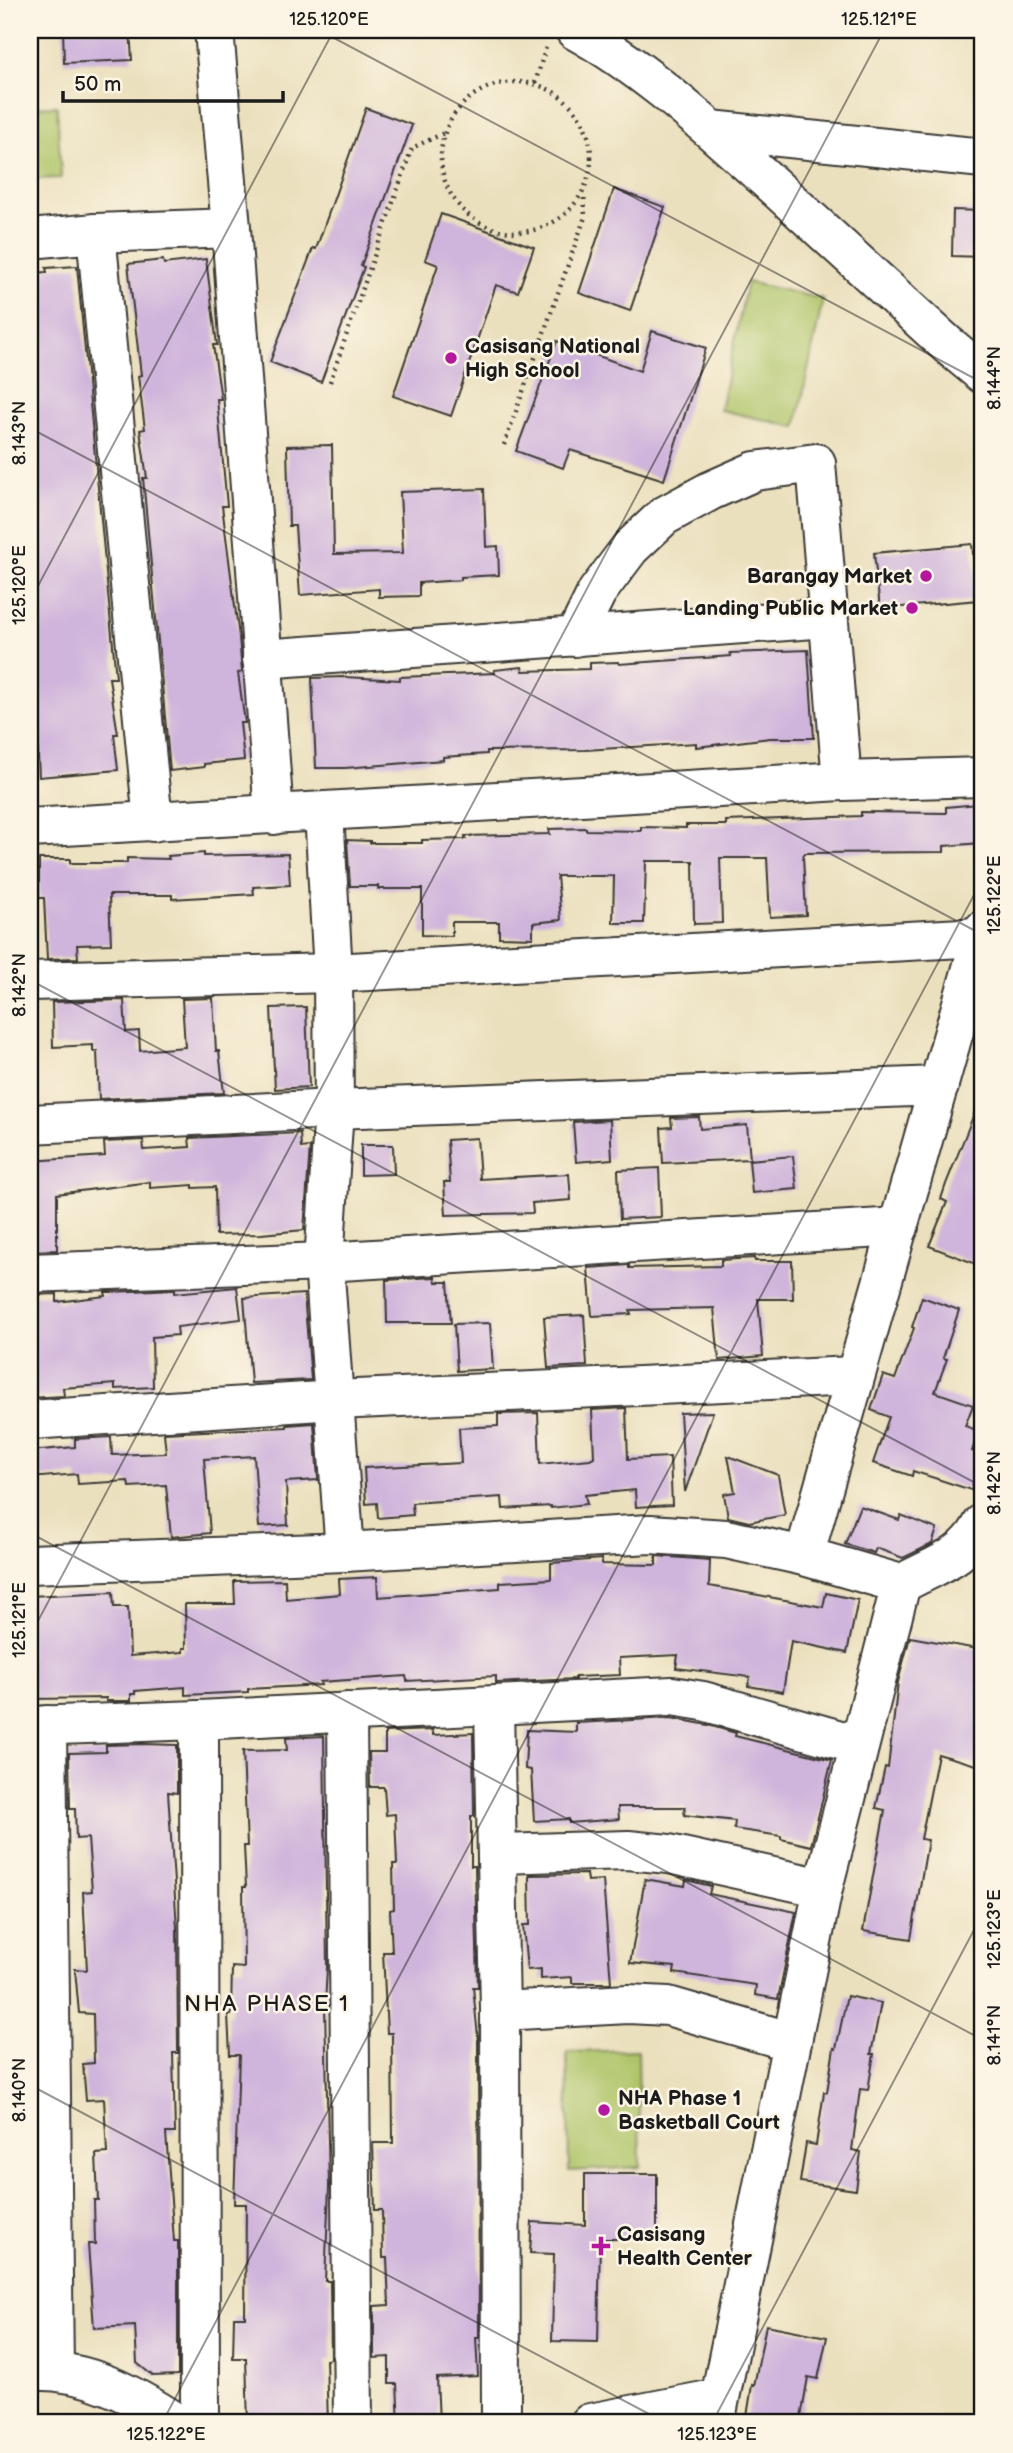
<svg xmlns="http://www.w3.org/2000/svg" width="1013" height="2453" font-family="'Balsamiq Sans',sans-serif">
<rect width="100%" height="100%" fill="#fcf5e5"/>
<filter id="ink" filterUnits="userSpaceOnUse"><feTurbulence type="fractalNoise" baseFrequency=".0143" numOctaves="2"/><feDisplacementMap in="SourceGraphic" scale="14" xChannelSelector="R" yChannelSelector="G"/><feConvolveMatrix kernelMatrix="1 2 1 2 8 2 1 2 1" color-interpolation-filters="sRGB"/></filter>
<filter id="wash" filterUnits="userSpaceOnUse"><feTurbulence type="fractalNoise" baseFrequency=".00686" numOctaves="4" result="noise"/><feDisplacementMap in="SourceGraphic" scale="28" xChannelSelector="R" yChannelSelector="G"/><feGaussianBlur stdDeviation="1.57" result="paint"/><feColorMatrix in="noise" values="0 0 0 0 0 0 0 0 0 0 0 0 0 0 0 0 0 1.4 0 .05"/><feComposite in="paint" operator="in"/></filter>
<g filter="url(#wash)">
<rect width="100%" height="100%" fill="#ebe0be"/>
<g fill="#afc569" stroke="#667042" stroke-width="2">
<path d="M57 106 61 178 30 179V107Z"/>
<path d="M747 282 823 299 796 427 720 410Z"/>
<path d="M638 2050 640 2167 569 2171 567 2052Z"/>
</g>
<g id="blocks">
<g fill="#cfb4db">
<path d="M63 30H130L132 60 64 63Z"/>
<path d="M366 108 412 125 361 266 364 267 321 382 270 362 313 248 316 249Z"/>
<path d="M614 189 665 207 630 311 579 293Z"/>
<path d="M953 210 983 211V257L952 256Z"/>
<path d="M441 214 534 247 518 292 496 285 451 416 393 396 438 265 425 260Z"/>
<path d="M206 259 217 345H213L221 399H217L227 506H222L239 637 242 672 238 673 245 723H240L244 760 204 764V767L170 771 143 478H147L140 430 145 429 138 376 141 375 128 264 163 260 164 264Z"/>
<path d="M77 266 116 678H109L118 734H114L118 770 39 777 37 733 30 683V273L47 272 46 268Z"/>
<path d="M652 331 706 348 664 480 570 450 563 468 516 451 557 341 640 371Z"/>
<path d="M332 445 334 554 403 553 400 492 484 489 486 547 498 546 499 575 461 577V580L419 583V596L379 597V589L300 595 295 526H289L287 446Z"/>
<path d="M972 544 978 600 880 609 874 553Z"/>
<path d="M808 650 814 738H770L696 747V743L585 750 487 751V754L443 757V760L345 768H316L312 678 344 677 400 680V677L495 673 494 670 522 667 523 671 590 669V663L618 662 619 664 731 656 730 653Z"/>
<path d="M978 804 981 843 944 846V852L805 853 803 856 806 915 770 917 767 858H720L722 923 694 924 693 861H646L644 923H613L614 876H557L561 920 533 923V938L499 937V922H452V936L422 935V889H378V886H350L347 840 370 841V843H422V840L466 839 465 836 550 834 549 829 586 828V830L641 831V827L686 828V825H726V821L861 816V812L946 813V807Z"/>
<path d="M204 853V856L288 854 290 885 253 887 254 894 172 899V895H109L111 944 77 945 78 958 47 959 44 898H39V859H70V863H127V858L169 859 168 856Z"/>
<path d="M213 998 216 1051H219L224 1093 99 1099 97 1051H93V1045L53 1047 52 1002 124 1000 126 1032 139 1031 140 1051 185 1047 182 999Z"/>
<path d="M306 1007 309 1087 275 1089 271 1008Z"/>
<path d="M982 1094 983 1245 976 1264 929 1246 947 1202 941 1199 946 1184Z"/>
<path d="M699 1117 700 1129 747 1125 750 1159 663 1163 661 1128 672 1127 671 1118Z"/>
<path d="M610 1120 612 1159 576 1162 573 1122Z"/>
<path d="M300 1133 301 1148 310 1147 304 1230 261 1234 216 1235 215 1187 193 1188V1185L150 1188V1182L57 1194V1250L30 1251V1161L105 1156 104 1142 143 1140 144 1150 190 1147 189 1138Z"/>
<path d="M477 1138 480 1179 569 1174 571 1200 532 1203 533 1213 446 1215 444 1182H450L447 1140Z"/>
<path d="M361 1145H393L394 1174 361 1175Z"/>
<path d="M793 1156 797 1189 752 1193 749 1160Z"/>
<path d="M659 1168 661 1217 620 1219 618 1170Z"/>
<path d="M754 1258 755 1261H792L793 1299H758L763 1356 719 1360 714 1308 630 1310 631 1314 592 1316 588 1268 629 1265V1268L721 1266V1260Z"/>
<path d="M435 1277 436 1282H448L451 1323H387L386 1280Z"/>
<path d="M237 1287 241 1319 177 1327 178 1335 152 1337 153 1387 115 1389V1384L63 1388 64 1396 30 1398V1297H33V1295L57 1294V1302L106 1296 105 1292H111L175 1289V1293Z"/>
<path d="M304 1294 311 1380 251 1383 244 1298Z"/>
<path d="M922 1297 959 1310 943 1358 947 1359 935 1392 973 1405 965 1426 979 1431 972 1451 982 1454 971 1490 913 1471 912 1476 873 1463 889 1417 871 1410 883 1375 895 1379 914 1328 912 1327Z"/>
<path d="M584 1315 587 1366 548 1368 544 1317Z"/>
<path d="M490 1323 493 1369 457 1371 454 1324Z"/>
<path d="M626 1408 628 1459 670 1457 672 1505 636 1507 635 1490 585 1495 587 1504 551 1508V1506L503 1509 502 1497 412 1503 413 1515 378 1518 377 1503 366 1504 364 1468 461 1463 459 1428 498 1426V1414L538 1413 540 1464 590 1459 594 1457 592 1410Z"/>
<path d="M713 1412 685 1492 680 1413Z"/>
<path d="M314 1423 318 1480 286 1482 288 1525 259 1527 254 1456 204 1459 210 1533 171 1537 166 1485 129 1487 128 1481 78 1484 77 1474 30 1478V1451L75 1447V1439L111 1437 112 1455 166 1453 164 1433 287 1427V1425Z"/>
<path d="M728 1456 778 1475 785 1515 749 1522 728 1517 724 1494 735 1492Z"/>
<path d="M860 1506 899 1520 901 1515 937 1529 932 1544 903 1558 876 1548 874 1553 845 1544Z"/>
<path d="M656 1556 710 1560 709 1586 823 1607 826 1593 858 1600 847 1653 791 1641 783 1692 748 1686 750 1677 676 1668 678 1655 619 1658 620 1675 575 1677V1679L496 1683V1676L407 1681 406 1676 320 1682 321 1685 248 1689V1692L185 1695V1687L135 1691V1694H131V1701H106V1698L30 1699V1596L113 1592 114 1607H128L130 1656 183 1652V1648H186L185 1604H235L234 1581 285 1580 286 1599 340 1594 339 1579 377 1577 378 1597 500 1588V1582L551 1579V1563L602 1559V1564L656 1565Z"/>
<path d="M910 1637 983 1650V1767L938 1754 921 1839 928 1840 911 1939 863 1931 885 1810 876 1808 885 1767 888 1768 898 1682Z"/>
<path d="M671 1718 708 1725 736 1733 735 1736 832 1760 811 1846 781 1839V1836L734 1829 735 1821 684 1815 685 1807H618L619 1819 569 1823V1819L534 1821 531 1770 525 1769 527 1730 576 1732V1723Z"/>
<path d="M433 1730V1735L473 1733 474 1816H471V1866H475L478 1987H473L478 2037 479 2338H476L478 2376 437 2378 439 2423H399L397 2384H389V2357L374 2358V2306L389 2305 387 2258H383L382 2210H375L373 2143H393L392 2033H387L383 1952H392L390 1910 394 1909 393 1864H397L395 1814 386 1815 384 1787H370L369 1752H385V1732Z"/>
<path d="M324 1736 327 1967 325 2006 329 2186 325 2281H330L331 2359 326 2360 328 2423H248L246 2358H233L234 2317H245L246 2204H234L239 2055H230L228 2015H231L232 1967 244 1968 243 1887H246L244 1846H247L243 1751 287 1750 286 1738Z"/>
<path d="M141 1744 177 1745V1793L168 1792 177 1928 178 2053H173L175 2133H166L174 2241H178V2375L153 2376 137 2363 135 2326 94 2328 88 2244H95L94 2200H98L96 2154 107 2153 104 2099 86 2100 83 2064 94 2063 93 2014 79 2013 75 1969 87 1970 83 1892 92 1891 88 1838 76 1839 75 1809H70L69 1753 106 1752V1745Z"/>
<path d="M586 1874 587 1881 603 1880 611 1983H572V1977L541 1979V1969L527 1970 523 1925H530L529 1875Z"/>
<path d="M645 1879 685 1886 686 1880 711 1886 709 1894 796 1912 778 1999 755 1995 756 1985 674 1973 675 1967 630 1963Z"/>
<path d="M847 1996 881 2003 871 2054H874L868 2090 860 2089 852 2150 861 2152 856 2190 800 2182 806 2143 816 2145 824 2092H827L834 2048 836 2049Z"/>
<path d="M585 2174H657V2239H600L598 2342 552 2341 554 2254 530 2253 532 2222 585 2225Z"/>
<path d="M766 2325 827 2337 818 2379 808 2377 800 2423H746L752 2385 754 2386Z"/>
</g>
</g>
</g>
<g filter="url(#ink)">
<use href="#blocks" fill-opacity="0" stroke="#3b3934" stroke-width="2"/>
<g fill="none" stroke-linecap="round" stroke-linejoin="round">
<g stroke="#3b3934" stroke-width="42">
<g id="minor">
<path d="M214 30 231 228 274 815"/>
<path d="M711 130 983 158"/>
<path d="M96 233 153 822"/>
<path d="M30 239 96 233 231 228"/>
<path d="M575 637 597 592 630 548 664 516 710 491 755 471 816 463 842 781"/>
<path d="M262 659 828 618"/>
<path d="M324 812 333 973 334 1109 324 1262 345 1552"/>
<path d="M30 828 842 781 983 777"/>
<path d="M30 981 333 973 980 937"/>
<path d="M30 1124 334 1109 939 1086"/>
<path d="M30 1273 324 1262 899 1227"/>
<path d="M30 1420 336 1400 854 1376"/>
<path d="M804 1556 983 930"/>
<path d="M30 1564 345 1552 650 1534 726 1539 804 1556 901 1584C933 1566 966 1558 983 1523"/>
<path d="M494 1706 500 2011 501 2423"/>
<path d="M347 1712 353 2423"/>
<path d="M199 1720 200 2423"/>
<path d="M47 1725 54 2370"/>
<path d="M30 1726 199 1720 672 1696 703 1701 858 1745"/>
<path d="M497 1854 628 1850 669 1854 823 1888"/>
<path d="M500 2011 628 2004 668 2006 792 2042"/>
<path d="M30 2371C85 2368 132 2394 177 2423"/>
<path d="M590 2423 719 2398"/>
<path d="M715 2423 823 1888 901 1584"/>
</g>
</g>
<g stroke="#3b3934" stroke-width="42">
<path id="major" d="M575 30C646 69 706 126 767 180 827 235 887 290 948 345L983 374"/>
</g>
<g stroke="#3b3934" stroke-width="4.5" stroke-dasharray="2 5" stroke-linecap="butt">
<circle cx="516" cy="157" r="75"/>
<path d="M535 83 546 47"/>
<path d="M330 382 412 148 444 133"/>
<path d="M504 445 585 217 584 193"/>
</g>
<use href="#minor" stroke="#fff" stroke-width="38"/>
<use href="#major" stroke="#fff" stroke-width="38"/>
</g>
</g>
<path fill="none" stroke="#1c1c1c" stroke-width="2" stroke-opacity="0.45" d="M319 30 983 383M30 428 983 935M30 601 334 30M30 980 983 1487M30 1533 983 2040M30 1636 884 30M30 2085 666 2423M162 2423 983 878M712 2423 983 1913"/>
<g fill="#b5179e" stroke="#fcf5e5" stroke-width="2.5">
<circle cx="451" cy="358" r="7"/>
<circle cx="926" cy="576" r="7"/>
<circle cx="912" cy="608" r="7"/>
<circle cx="604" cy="2110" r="7"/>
<path d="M597.5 2235.5h7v7h7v7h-7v7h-7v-7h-7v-7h7z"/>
</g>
<g text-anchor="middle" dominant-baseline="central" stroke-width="5" stroke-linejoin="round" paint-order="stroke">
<g font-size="21" font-weight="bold" fill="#1c1c1c" stroke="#fcf5e5" text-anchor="start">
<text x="465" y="346">Casisang National<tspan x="465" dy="24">High School</tspan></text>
<text x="912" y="576" text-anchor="end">Barangay Market</text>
<text x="898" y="608" text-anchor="end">Landing Public Market</text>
<text x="618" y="2098">NHA Phase 1<tspan x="618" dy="24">Basketball Court</tspan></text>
<text x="617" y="2234">Casisang<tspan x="617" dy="24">Health Center</tspan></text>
</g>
<g font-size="23" letter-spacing="2" fill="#1c1c1c" stroke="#fcf5e5">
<text x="267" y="2004">NHA PHASE 1</text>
</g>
</g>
<rect width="1013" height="2453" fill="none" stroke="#fcf5e5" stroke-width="77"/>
<path d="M63 91v10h220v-10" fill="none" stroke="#1c1c1c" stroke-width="3.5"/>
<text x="74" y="91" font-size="21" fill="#1c1c1c" stroke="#fcf5e5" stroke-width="5" paint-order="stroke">50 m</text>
<rect x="38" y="38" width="936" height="2376" fill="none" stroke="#1c1c1c" stroke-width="2.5"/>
<g font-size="18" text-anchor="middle" fill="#1c1c1c">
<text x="329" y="25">125.120°E</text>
<text x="879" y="25">125.121°E</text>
<text transform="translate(994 378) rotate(-90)" y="6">8.144°N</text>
<text transform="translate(19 433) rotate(-90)" y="6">8.143°N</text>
<text transform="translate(19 585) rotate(-90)" y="6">125.120°E</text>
<text transform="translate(994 895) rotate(-90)" y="6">125.122°E</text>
<text transform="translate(19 985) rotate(-90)" y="6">8.142°N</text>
<text transform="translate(994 1483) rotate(-90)" y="6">8.142°N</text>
<text transform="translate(19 1620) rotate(-90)" y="6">125.121°E</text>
<text transform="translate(994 1929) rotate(-90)" y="6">125.123°E</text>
<text transform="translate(994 2035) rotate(-90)" y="6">8.141°N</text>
<text transform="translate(19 2090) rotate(-90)" y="6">8.140°N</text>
<text x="166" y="2440">125.122°E</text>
<text x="717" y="2440">125.123°E</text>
</g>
</svg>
